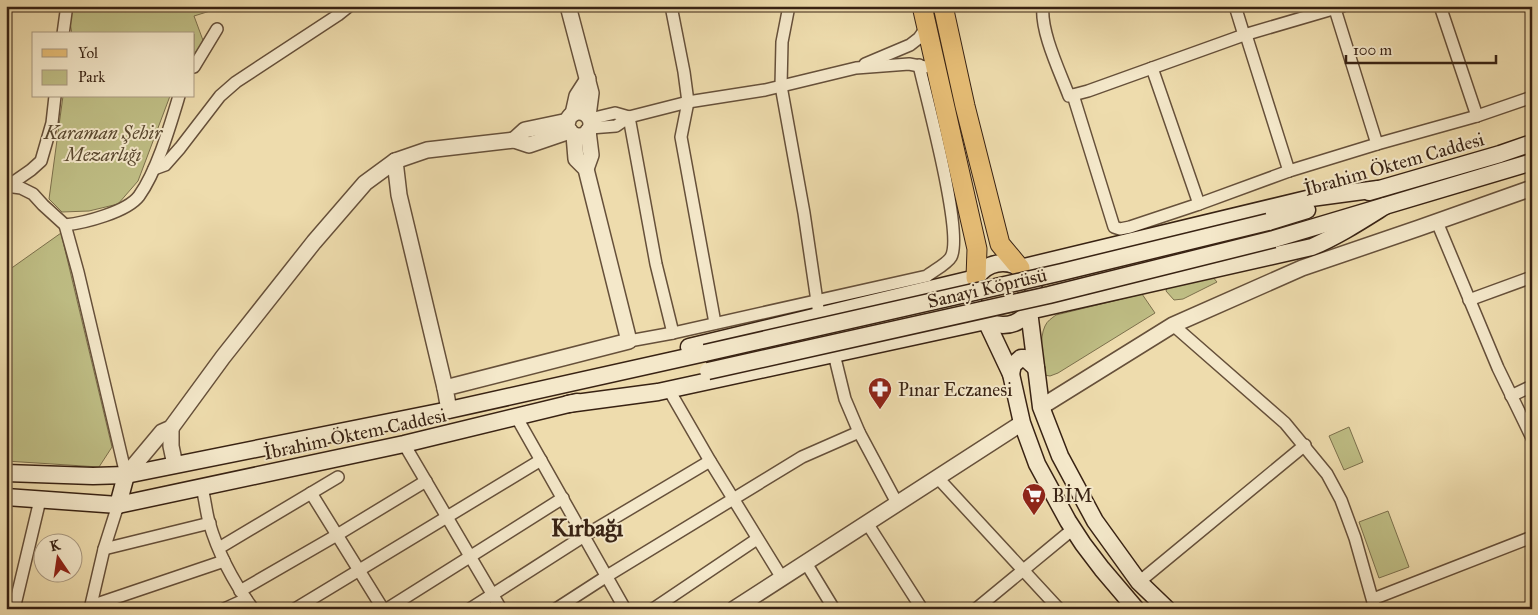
<svg xmlns="http://www.w3.org/2000/svg" width="1538" height="615" font-family="'IM FELL Great Primer',serif">
<rect width="100%" height="100%" fill="#eedcad"/>
<filter id="stains"><feTurbulence type="fractalNoise" baseFrequency=".004" numOctaves="4"/><feColorMatrix values="0 0 0 0 .2 0 0 0 0 .09 0 0 0 0 .02 0 0 0 .5 -.17"/></filter>
<radialGradient id="worn" r=".72"><stop offset=".6" stop-color="#630" stop-opacity="0"/><stop offset="1" stop-color="#630" stop-opacity=".3"/></radialGradient>
<g fill="#bfbe85" stroke="#7c704c">
<path d="M67 6H226L194 16 204 43 194 54V34H72Z"/>
<path d="M63 96H170L138 181 118 204 89 211 62 212 49 199Z"/>
<path d="M61 233 112 447 99 467 6 461V272Z"/>
<path d="M1211 275 1217 282 1183 299 1174 300 1166 291 1167 287Z"/>
<path d="M1142 294 1155 313 1058 373 1050 376 1044 375C1042 362 1039 338 1045 326 1047 321 1052 318 1056 315Z"/>
<path d="M1349 427 1363 462 1344 470 1329 436Z"/>
<path d="M1388 511 1409 567 1379 578 1359 522Z"/>
</g>
<g fill="none" stroke-linecap="round" stroke-linejoin="round">
<g stroke="#66503a" stroke-width="14">
<g id="minor">
<path d="M671 6 684 72 688 102 681 137 715 323"/>
<path d="M789 6 782 42 781 86 804 213 818 308"/>
<path d="M1043 6C1040 31 1060 72 1069 96L1088 91 1244 35 1343 6"/>
<path d="M1235 6 1244 35"/>
<path d="M1334 6 1377 144"/>
<path d="M1440 6 1477 116"/>
<path d="M63 34 66 12 65 6"/>
<path d="M1246 35 1289 171"/>
<path d="M865 64 910 45 919 38 926 28"/>
<path d="M194 67 217 29"/>
<path d="M1152 68 1199 204"/>
<path d="M1073 95 1114 227 1120 229 1130 227 1199 204 1289 171 1377 144 1477 116 1532 97"/>
<path d="M629 117 656 264 673 333"/>
<path d="M590 119 615 113 629 117"/>
<path d="M590 128 616 126 629 117 688 102 765 90 856 68 909 64 925 67"/>
<path d="M154 169 165 165 180 148 220 96 236 82 338 15 348 7"/>
<path d="M6 186 21 188 33 194 43 205 65 225 78 272 126 475"/>
<path d="M8 186 31 170 41 161 52 123 55 96"/>
<path d="M1437 222 1498 368 1532 438"/>
<path d="M65 225C84 223 127 212 139 196 157 171 170 126 179 96"/>
<path d="M1469 300 1532 277"/>
<path d="M1173 325 1285 423 1327 474 1341 500 1355 538 1375 609"/>
<path d="M629 341 673 333 927 276C933 271 947 264 951 257 964 234 926 97 919 65"/>
<path d="M834 354 845 399 859 432 897 503"/>
<path d="M669 390 710 461 782 578"/>
<path d="M1511 396 1532 386"/>
<path d="M517 418 625 609"/>
<path d="M404 444 501 609"/>
<path d="M937 477 1059 609"/>
<path d="M202 488C205 499 206 511 209 522 218 553 234 583 253 609"/>
<path d="M311 493 383 609"/>
<path d="M867 523 922 609"/>
<path d="M219 548 338 477"/>
<path d="M104 549 210 523"/>
<path d="M806 563 834 609"/>
<path d="M1139 582 1305 445"/>
<path d="M240 591 337 535 426 481"/>
<path d="M1373 599 1532 537"/>
<path d="M91 606 224 561"/>
<path d="M14 609 40 500"/>
<path d="M90 609 104 549 118 505"/>
<path d="M224 609 246 599"/>
<path d="M295 609 541 460"/>
<path d="M387 609 563 498"/>
<path d="M470 609 584 536 710 461"/>
<path d="M556 609 607 576 802 457 859 432"/>
<path d="M653 609 757 539"/>
<path d="M976 609 1073 529"/>
</g>
</g>
<g stroke="#66503a" stroke-width="18">
<g id="tertiary">
<path d="M568 6 591 93 588 116"/>
<circle cx="579" cy="124" r="12"/>
<path d="M573 114 577 96 588 79"/>
<path d="M514 140 525 130 568 121"/>
<path d="M395 161 399 195 445 388"/>
<path d="M586 169 591 155 588 131"/>
<path d="M1041 407 1173 325 1302 268 1419 228 1532 188"/>
<path d="M449 410 445 388 629 341 586 169 576 159 574 135"/>
<path d="M171 428V446L175 465"/>
<path d="M126 475 162 432 171 428 223 357 314 242 365 183 395 161 427 150 514 140 529 145 570 131"/>
<path d="M734 609 1022 423"/>
</g>
</g>
<g stroke="#382213" stroke-width="19">
<g id="secondary">
<path d="M1369 192 1500 154 1532 143"/>
<path d="M1268 222 1307 210"/>
<path d="M1274 239 1532 162"/>
<circle cx="1003" cy="294" r="31"/>
<path d="M1020 268 1311 198 1378 189"/>
<path d="M689 347 976 278"/>
<path d="M1011 374 1013 365 1021 358H1025L1036 368"/>
<path d="M568 404 658 392 986 321 1011 374 1022 423 1037 464 1068 521 1083 544 1102 569 1136 609"/>
<path d="M6 473 93 476 126 475 449 410 705 353"/>
<path d="M6 497 118 505 404 444 577 402"/>
<path d="M118 505 126 475"/>
<path d="M1167 609 1139 582 1095 521 1060 456 1041 407 1029 311 1312 247C1338 236 1361 221 1385 206"/>
</g>
</g>
<g stroke="#382213" stroke-width="21">
<g id="primary">
<path d="M922 6 977 249 976 278"/>
<path d="M943 6 965 106 1000 244 1020 268"/>
</g>
</g>
<use href="#minor" stroke="#f4e8ca" stroke-width="11"/>
<use href="#tertiary" stroke="#f4e8ca" stroke-width="15"/>
<use href="#secondary" stroke="#f4e8ca" stroke-width="16"/>
<use href="#primary" stroke="#e7be76" stroke-width="19"/>
<g stroke="#382213" stroke-width="19" stroke-linecap="butt">
<g id="secondary-bridge">
<path d="M705 353 1062 272 1268 222"/>
<path d="M708 371 1049 295 1274 239"/>
</g>
</g>
<use href="#secondary-bridge" stroke="#f4e8ca" stroke-width="16"/>
</g>
<defs>
<g id="pharmacy-pin" transform="scale(1.25)"><path d="M0 17L-7.5 6A9.5 9.5 0 1 1 7.5 6Z" fill="#8f2418" stroke="#f4e8ca"/><path d="M-2-6h4v4h4v4h-4v4h-4v-4h-4v-4h4Z" fill="#fff"/></g>
<g id="supermarket-pin" transform="scale(1.25)"><path d="M0 17L-7.5 6A9.5 9.5 0 1 1 7.5 6Z" fill="#8f2418" stroke="#f4e8ca"/><path d="M-6-5.5h2.5l.6 2H6L4.5 2H-2.5L-4.4-4H-6ZM-1.5 3.2a1.3 1.3 0 1 0 .1 0ZM3 3.2a1.3 1.3 0 1 0 .1 0Z" fill="#fff"/></g>
</defs>
<g fill-rule="evenodd">
<use href="#pharmacy-pin" x="880" y="389"/>
<use href="#supermarket-pin" x="1034" y="495"/>
</g>
<g text-anchor="middle" dominant-baseline="central" stroke-width="4" stroke-linejoin="round" paint-order="stroke">
<g font-size="19" font-style="italic" fill="#5a4930" stroke="#f4e8ca">
<text x="103" y="132">Karaman Şehir<tspan x="103" dy="22">Mezarlığı</tspan></text>
</g>
<g font-size="19" fill="#382213" stroke="#f4e8ca">
<text transform="translate(1394 164) rotate(-16)">İbrahim Öktem Caddesi</text>
<text transform="translate(987 288) rotate(-13)">Sanayi Köprüsü</text>
<text transform="translate(355 434) rotate(-12)">İbrahim Öktem Caddesi</text>
</g>
<g font-size="19" fill="#382213" stroke="#f4e8ca" text-anchor="start">
<text x="898" y="389">Pınar Eczanesi</text>
<text x="1052" y="495">BİM</text>
</g>
<g font-size="24" font-weight="bold" fill="#382213" stroke="#f4e8ca">
<text x="587" y="528">Kırbağı</text>
</g>
</g>
<rect width="1538" height="615" fill="none" stroke="#eedcad" stroke-width="25"/>
<rect x="8" y="8" width="1523" height="600" fill="none" stroke="#382213" stroke-width="2.5"/>
<rect x="12" y="12" width="1513" height="590" fill="none" stroke="#382213"/>
<rect x="32" y="32" width="162" height="65" fill="#f4e8ca" stroke="#a99981"/>
<rect x="42" y="49" width="25" height="8" fill="#e7be76" stroke="#a99981"/>
<text x="78" y="58" font-size="15" fill="#382213">Yol</text>
<rect x="42" y="70" width="25" height="15" fill="#bfbe85" stroke="#a99981"/>
<text x="78" y="82" font-size="15" fill="#382213">Park</text>
<g transform="translate(58 558) rotate(347)"><circle r="24" fill="#f4e8ca" stroke="#a99981"/>
<path d="M0-4L9 19L0 12L-9 19Z" fill="#8f2418"/>
<text y="-8" font-size="14" font-weight="bold" text-anchor="middle" fill="#382213">K</text>
</g>
<path d="M1346 55v8h150v-8" fill="none" stroke="#382213" stroke-width="2.5"/>
<text x="1353" y="55" font-size="15" fill="#382213" stroke="#f4e8ca" stroke-width="4" paint-order="stroke">100 m</text>
<rect width="100%" height="100%" filter="url(#stains)"/>
<rect width="100%" height="100%" fill="url(#worn)"/>
</svg>
